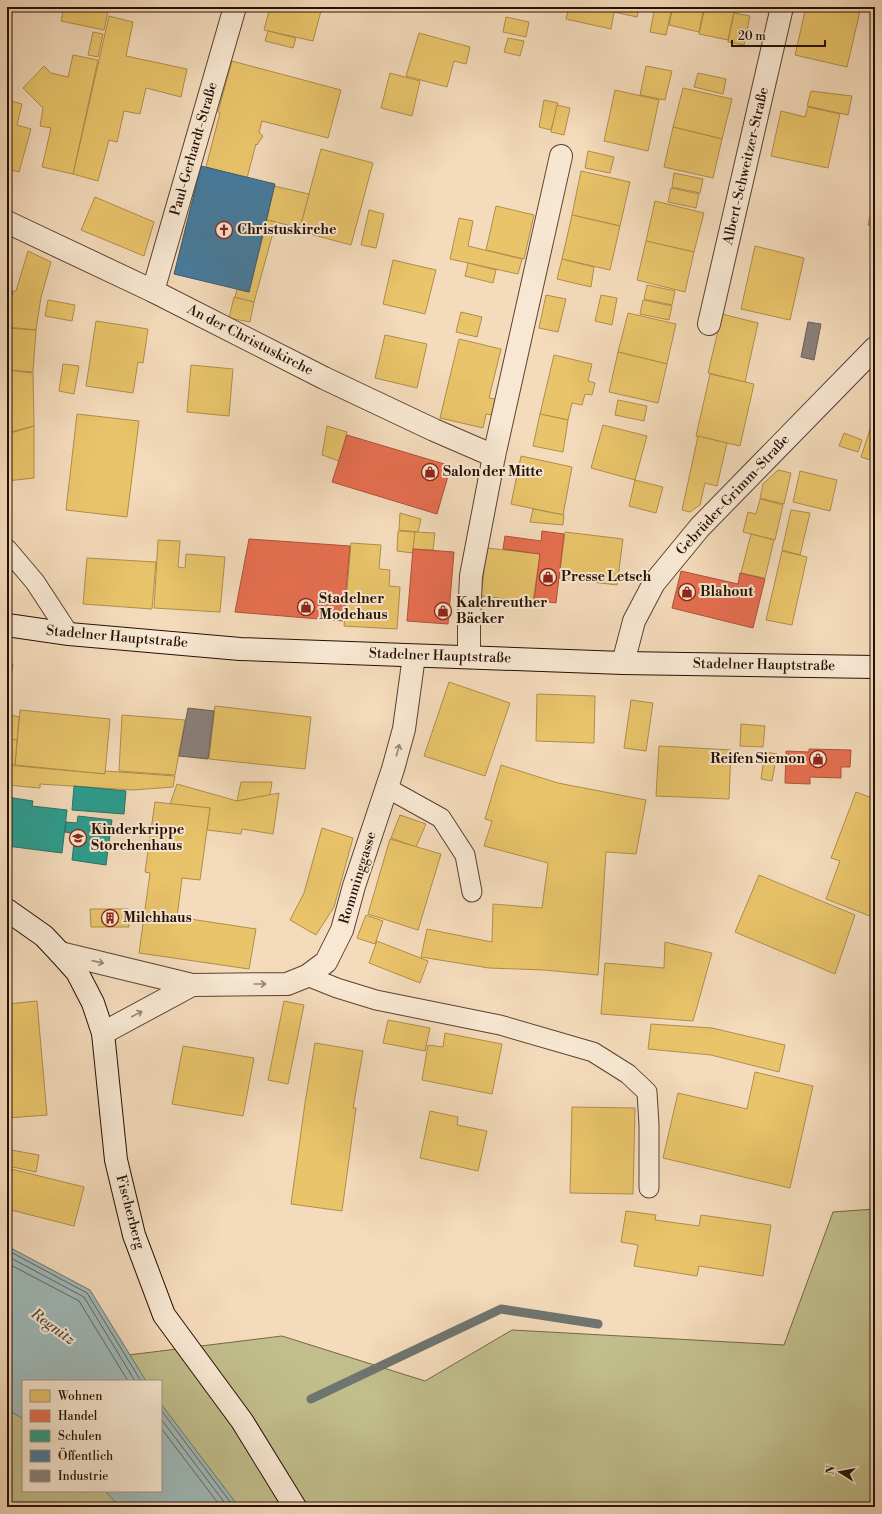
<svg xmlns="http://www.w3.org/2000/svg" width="882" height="1514" font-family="'Libre Bodoni',serif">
<rect width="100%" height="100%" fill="#f4dbbb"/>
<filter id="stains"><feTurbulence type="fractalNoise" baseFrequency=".005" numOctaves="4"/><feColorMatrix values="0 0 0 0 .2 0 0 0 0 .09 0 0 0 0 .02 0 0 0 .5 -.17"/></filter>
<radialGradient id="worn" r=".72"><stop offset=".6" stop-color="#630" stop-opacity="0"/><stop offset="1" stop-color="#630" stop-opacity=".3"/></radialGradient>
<path fill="#c1be8c" stroke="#746647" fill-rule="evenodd" d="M875 1209V1507H7V1370L282 1336 425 1381 512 1330 784 1345 833 1212ZM23 1381H161V1491H23Z"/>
<g fill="#9fb9b9" stroke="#6f7570">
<path d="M7 1246 90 1290 146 1381H23V1419L7 1409Z"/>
<path d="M161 1404 239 1507H120L105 1491H161Z"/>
</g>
<g fill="#e9c46a" stroke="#af8e4b">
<path d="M64 7H109L104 30 61 21Z"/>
<path d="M270 7H322L313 41 264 30Z"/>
<path d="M569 7H639L637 17 614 12 611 29 566 19Z"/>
<path d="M655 7H672L666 35 650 32Z"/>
<path d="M673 7H704L699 32 669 25Z"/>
<path d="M705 7H735L728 40 699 34Z"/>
<path d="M806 7H861L847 67 795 55Z"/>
<path d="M734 13 750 16 744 45 728 42Z"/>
<path d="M109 16 133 22 126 56 187 69 181 97 146 88 140 114 124 111 117 142 109 140 98 181 73 174Z"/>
<path d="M506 17 529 22 526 37 503 32Z"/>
<path d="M268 31 296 38 293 48 265 41Z"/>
<path d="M93 32 103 34 98 57 88 55Z"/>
<path d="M419 33 470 47 466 64 454 61 447 87 406 76Z"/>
<path d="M508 38 524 41 520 56 504 52Z"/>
<path d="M73 55 98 60 73 174 42 167 51 128 40 126 43 108 23 88 44 66 51 73 68 77Z"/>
<path d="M232 61 341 90 328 138 262 121 259 132 263 136 257 145 256 144 247 178 206 167 220 113 218 112Z"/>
<path d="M646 66 672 71 665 100 640 95Z"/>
<path d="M390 73 420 81 412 116 381 108Z"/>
<path d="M698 73 726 79 723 94 694 87Z"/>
<path d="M683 88 732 99 722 139 673 127Z"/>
<path d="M615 90 659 100 648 151 604 141Z"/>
<path d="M811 91 852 96 848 115 807 106Z"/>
<path d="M7 100 22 104 17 125 31 129 19 172 7 169Z"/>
<path d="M544 100 558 103 551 130 539 127Z"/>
<path d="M557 105 570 108 564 135 551 132Z"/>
<path d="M808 107 840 114 828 168 771 156 781 111 805 117Z"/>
<path d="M673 127 722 139 713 178 664 167Z"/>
<path d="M321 149 373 163 351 245 299 231Z"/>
<path d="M588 151 614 157 610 173 585 168Z"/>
<path d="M581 171 630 182 620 226 572 215Z"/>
<path d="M674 173 703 179 700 193 672 187Z"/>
<path d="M274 186 309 194 300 228 267 220Z"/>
<path d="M671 188 699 194 696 208 668 202Z"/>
<path d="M95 197 154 222 144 256 81 230Z"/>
<path d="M875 197V227L868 225Z"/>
<path d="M655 201 704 213 694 252 646 241Z"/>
<path d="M496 206 534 215 524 259 486 250Z"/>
<path d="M369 210 384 214 376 248 361 245Z"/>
<path d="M572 215 620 226 610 270 562 259Z"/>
<path d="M459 218 473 221 468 246 522 259 518 274 450 259Z"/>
<path d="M267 220 276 222 254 302 235 298 237 289 249 292Z"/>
<path d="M646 241 694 252 685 292 637 280Z"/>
<path d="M755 246 804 258 790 320 741 309Z"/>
<path d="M28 251 51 262 41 297 36 330 7 327 13 291H16Z"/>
<path d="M562 259 594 267 591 287 557 279Z"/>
<path d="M393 260 436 270 425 314 383 304Z"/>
<path d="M468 263 496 270 493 283 465 276Z"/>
<path d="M647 285 675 291 672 305 644 299Z"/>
<path d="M546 295 566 299 558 332 539 328Z"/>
<path d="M601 295 617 298 612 325 595 321Z"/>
<path d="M234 297 254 302 250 322 229 318Z"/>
<path d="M48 300 75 305 72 321 45 316Z"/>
<path d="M643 300 672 306 669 320 640 314Z"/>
<path d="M461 312 482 317 477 337 456 332Z"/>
<path d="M628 313 676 324 667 364 618 352Z"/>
<path d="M722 314 758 323 745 382 708 373Z"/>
<path d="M96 321 148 329 143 363 138 362 133 393 86 386Z"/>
<path d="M7 328 36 330 33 372 7 370Z"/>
<path d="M385 335 427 344 417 388 375 378Z"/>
<path d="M459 339 501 349 489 398 495 399 492 415 486 414 483 428 440 418Z"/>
<path d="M618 352 667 364 658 403 609 392Z"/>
<path d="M554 355 592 364 588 381 595 383 592 395 585 394 582 405 572 403 568 420 540 414Z"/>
<path d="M63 364 79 366 74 394 59 391Z"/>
<path d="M191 365 233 369 229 416 187 412Z"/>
<path d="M7 370 33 373 34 426 7 433Z"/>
<path d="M710 374 754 384 740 446 696 436Z"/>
<path d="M618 400 647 406 644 421 615 415Z"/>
<path d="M77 414 139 421 127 517 66 510Z"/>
<path d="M540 414 568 420 563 452 533 446Z"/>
<path d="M874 417H875V455L873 461 861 457Z"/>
<path d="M603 425 647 436 635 480 591 468Z"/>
<path d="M34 426V478L7 481V434Z"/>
<path d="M327 426 347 432 339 461 322 455Z"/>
<path d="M844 433 862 440 858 452 839 446Z"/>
<path d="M698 436 727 443 717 486 705 483 700 505 690 512 682 510Z"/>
<path d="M521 456 572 467 563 515 511 504Z"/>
<path d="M778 470 791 473 784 504 760 498 763 484Z"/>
<path d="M800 471 837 480 830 511 793 502Z"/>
<path d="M635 480 663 487 656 513 629 506Z"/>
<path d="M760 499 783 505 775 540 743 532 748 512 756 514Z"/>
<path d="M533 509 564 515 563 525 530 522Z"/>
<path d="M791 510 810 513 800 555 782 550Z"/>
<path d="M400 513 421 519 418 532 399 530Z"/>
<path d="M398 531 415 532 413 553 397 551Z"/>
<path d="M415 532 435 533 433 550 413 549Z"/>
<path d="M565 532 623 539 617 585 559 578Z"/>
<path d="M751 534 774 540 765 578 741 573Z"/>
<path d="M158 540 180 541 178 567 185 568 186 554 225 557 220 612 154 608Z"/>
<path d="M351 543 381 545 379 569 390 570 389 586 400 587 397 629 344 626Z"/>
<path d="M487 548 540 554 533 602 481 596Z"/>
<path d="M782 551 807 557 792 625 766 620Z"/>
<path d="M87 558 156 562 152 609 83 604Z"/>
<path d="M7 663 13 664 7 701Z"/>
<path d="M449 682 510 703 485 776 424 756Z"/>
<path d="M537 694 595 696 594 743 536 741Z"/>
<path d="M631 700 653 703 646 751 624 748Z"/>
<path d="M215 706 311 717 305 769 209 759Z"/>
<path d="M20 710 110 719 105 774 15 765Z"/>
<path d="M7 714 19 717 17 740 7 739Z"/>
<path d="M122 715 185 720 175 775 119 771Z"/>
<path d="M741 724 765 726 763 747 740 746Z"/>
<path d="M7 739 17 740 15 765H7Z"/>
<path d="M659 746 731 750 729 799 656 796Z"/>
<path d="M765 752 777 754 772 781 761 779Z"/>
<path d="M7 765 105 774V771L175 776 173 787 133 790 40 784V788L7 785Z"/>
<path d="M501 765 558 783 646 800 636 854 606 852 598 975 544 970 489 968 421 957 427 929 492 942 493 904 542 908 548 863 484 846 492 821 485 819Z"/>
<path d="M241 782H272L270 795 237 801Z"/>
<path d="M177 784 237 801 279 793 273 834 242 829 241 834 207 830 210 808 170 804Z"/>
<path d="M856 792 875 799V874L871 883 875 885V918L826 899 840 861 831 858Z"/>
<path d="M155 802 210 808 200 880 182 878 177 917 256 929 249 969 139 953 150 873 145 872Z"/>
<path d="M400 815 426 824 416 847 391 838Z"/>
<path d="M322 828 353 838 334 907 316 935 290 920 304 893Z"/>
<path d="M390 839 441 854 418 930 368 914Z"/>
<path d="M759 875 855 915 835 974 735 932Z"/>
<path d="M90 909H128L129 927H91Z"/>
<path d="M366 915 383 921 375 944 357 938Z"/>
<path d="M377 941 428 961 420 983 369 963Z"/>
<path d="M665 942 712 953 693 1021 601 1014 605 963 664 968Z"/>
<path d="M37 1001 47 1115 7 1118V1004Z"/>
<path d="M284 1001 304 1005 288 1084 268 1080Z"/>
<path d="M388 1020 430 1028 425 1051 383 1043Z"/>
<path d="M651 1024 712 1028 785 1045 779 1072 711 1055 648 1049Z"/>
<path d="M445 1033 502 1044 492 1094 422 1080 428 1045 443 1047Z"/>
<path d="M315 1043 363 1051 353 1108H356L342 1211 291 1204 305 1103Z"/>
<path d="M183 1046 254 1058 243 1116 172 1104Z"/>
<path d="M755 1072 813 1086 790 1188 663 1158 678 1093 747 1109Z"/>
<path d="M572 1107 635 1108 633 1194 570 1193Z"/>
<path d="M430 1111 458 1117 457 1125 487 1131 478 1171 420 1158Z"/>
<path d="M11 1150 39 1155 36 1172 8 1166Z"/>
<path d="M7 1168 84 1187 74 1226 7 1209Z"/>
<path d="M626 1211 656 1215 655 1220 699 1226 701 1215 771 1225 763 1276 699 1266 697 1276 634 1266 638 1245 621 1242Z"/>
</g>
<g fill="#e76f51" stroke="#ad5239">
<path d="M347 435 451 466 437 514 332 482Z"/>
<path d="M542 531 564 534 556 603 534 600 540 554 503 549 505 536 541 541Z"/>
<path d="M249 539 350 546 343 621 235 612Z"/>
<path d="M413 549 454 552 448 624 407 621Z"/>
<path d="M681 571 738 584 740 573 765 579 753 628 672 608Z"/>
<path d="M809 749 851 750 850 767H841V778L810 777V784L785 783 786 751 809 752Z"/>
</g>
<g fill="#2a9d8f" stroke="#297265">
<path d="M74 786 126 791 124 814 72 810Z"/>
<path d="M7 797 33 801 32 806 67 810 62 853 7 846Z"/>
<path d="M78 816 112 820 106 865 72 860 75 834 65 832 66 822 77 823Z"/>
</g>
<path fill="#457b9d" stroke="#3c5b6e" d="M201 166 275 184 249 292 174 274Z"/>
<g fill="#8a817c" stroke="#6c5f57">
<path d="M808 322 821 324 814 360 801 357Z"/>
<path d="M188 708 214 711 208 759 179 756Z"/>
</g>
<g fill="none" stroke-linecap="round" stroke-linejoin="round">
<g stroke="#63645e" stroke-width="1">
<path d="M7 1250 87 1293 141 1381"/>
<path d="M7 1256 84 1297 135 1381"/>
<path d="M7 1263 79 1301 128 1381"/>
<path d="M161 1410 234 1507"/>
<path d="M161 1419 228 1507"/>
<path d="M161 1428 221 1507"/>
</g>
<path stroke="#6f7570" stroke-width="9" d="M311 1399 501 1309 598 1324"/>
<g stroke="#5a4230" stroke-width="21">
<g id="service">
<path d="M7 549 35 582 69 634"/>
<path d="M387 788 441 818 465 855 472 892"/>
<path d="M307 976 337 988 376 1000 500 1025 593 1052 628 1074 647 1092 649 1125V1188"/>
</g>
</g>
<g stroke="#5a4230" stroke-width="24">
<g id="minor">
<path d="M7 222 153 291 324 378 434 430 494 456"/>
<path d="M153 291 235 7"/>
<path d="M709 324 782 7"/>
<path d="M469 657V621L471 576 494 456 561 156"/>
<path d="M623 663 634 621 654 583 700 527 875 348"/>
<path d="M60 953 192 985"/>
<path d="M103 1033 192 985 287 984 307 976 326 962 342 930 354 886 393 769 404 729 414 656"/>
</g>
</g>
<g stroke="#270f02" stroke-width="24">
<g id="secondary">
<path d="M7 625 69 634 240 649 623 663 875 667"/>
<path d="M7 910 44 936 60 953 77 972 93 1003 103 1033 116 1160 134 1235 164 1315 242 1421 295 1507"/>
</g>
</g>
<use href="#service" stroke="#f8e8d3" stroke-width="19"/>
<use href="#minor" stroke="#f8e8d3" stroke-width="22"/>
<use href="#secondary" stroke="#f8e8d3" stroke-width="22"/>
</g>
<defs><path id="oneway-shaft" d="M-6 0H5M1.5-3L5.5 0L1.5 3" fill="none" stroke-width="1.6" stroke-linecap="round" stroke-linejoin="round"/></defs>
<g stroke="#9a8675">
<use href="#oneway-shaft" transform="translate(398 750) rotate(-75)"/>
<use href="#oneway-shaft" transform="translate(98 962) rotate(13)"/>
<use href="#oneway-shaft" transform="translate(260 984)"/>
<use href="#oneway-shaft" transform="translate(137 1014) rotate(-28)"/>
</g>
<defs>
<g id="church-ring" transform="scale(0.9)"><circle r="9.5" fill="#f8e8d3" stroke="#8f2418" stroke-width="1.5"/><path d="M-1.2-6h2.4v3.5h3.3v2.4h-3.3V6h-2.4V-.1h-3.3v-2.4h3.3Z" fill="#8f2418"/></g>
<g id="shop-ring" transform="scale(0.9)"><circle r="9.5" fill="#f8e8d3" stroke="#8f2418" stroke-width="1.5"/><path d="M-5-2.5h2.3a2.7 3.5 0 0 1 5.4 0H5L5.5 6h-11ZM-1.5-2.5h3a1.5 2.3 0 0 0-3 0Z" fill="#8f2418"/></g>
<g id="school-ring" transform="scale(0.9)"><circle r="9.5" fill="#f8e8d3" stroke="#8f2418" stroke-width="1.5"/><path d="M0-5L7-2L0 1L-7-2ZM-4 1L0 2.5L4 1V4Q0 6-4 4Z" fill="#8f2418"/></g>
<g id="building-ring" transform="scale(0.9)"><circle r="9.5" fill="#f8e8d3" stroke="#8f2418" stroke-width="1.5"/><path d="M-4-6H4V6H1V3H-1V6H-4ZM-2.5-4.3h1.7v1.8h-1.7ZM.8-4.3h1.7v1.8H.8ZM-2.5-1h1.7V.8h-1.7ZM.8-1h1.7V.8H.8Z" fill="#8f2418"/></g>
</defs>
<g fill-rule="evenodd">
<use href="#church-ring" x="224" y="230"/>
<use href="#shop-ring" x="430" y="472"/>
<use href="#shop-ring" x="548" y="577"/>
<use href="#shop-ring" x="687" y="592"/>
<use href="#shop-ring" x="306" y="607"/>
<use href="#shop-ring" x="443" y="611"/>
<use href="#shop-ring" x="818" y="759"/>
<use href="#school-ring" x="78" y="838"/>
<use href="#building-ring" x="110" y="918"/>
</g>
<g text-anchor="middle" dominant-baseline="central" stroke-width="4" stroke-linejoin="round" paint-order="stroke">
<g font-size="14" fill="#270f02" stroke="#f8e8d3">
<text transform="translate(194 149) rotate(-74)">Paul-Gerhardt-Straße</text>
<text transform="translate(746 166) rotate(-77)">Albert-Schweitzer-Straße</text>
<text transform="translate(250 340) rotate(27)">An der Christuskirche</text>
<text transform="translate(733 495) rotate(-47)">Gebrüder-Grimm-Straße</text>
<text transform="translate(117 637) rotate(5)">Stadelner Hauptstraße</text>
<text transform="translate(440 656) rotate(2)">Stadelner Hauptstraße</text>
<text transform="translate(764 665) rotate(1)">Stadelner Hauptstraße</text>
<text transform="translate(358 878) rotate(-73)">Romminggasse</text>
<text transform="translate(130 1212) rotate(75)">Fischerberg</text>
</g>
<g font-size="14" font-weight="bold" fill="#270f02" stroke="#f8e8d3" text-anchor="start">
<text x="237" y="230">Christuskirche</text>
<text x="443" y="472">Salon der Mitte</text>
<text x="561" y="577">Presse Letsch</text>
<text x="700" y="592">Blahout</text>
<text x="319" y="599">Stadelner<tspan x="319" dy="16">Modehaus</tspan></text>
<text x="456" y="603">Kalchreuther<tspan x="456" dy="16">Bäcker</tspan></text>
<text x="805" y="759" text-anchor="end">Reifen Siemon</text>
<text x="91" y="830">Kinderkrippe<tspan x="91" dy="16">Storchenhaus</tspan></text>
<text x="123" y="918">Milchhaus</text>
</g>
<g font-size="15" font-style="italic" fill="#514a42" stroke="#f8e8d3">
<text transform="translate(53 1327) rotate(36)">Regnitz</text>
</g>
</g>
<rect width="882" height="1514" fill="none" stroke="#f4dbbb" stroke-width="24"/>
<rect x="8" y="8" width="866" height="1498" fill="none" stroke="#270f02" stroke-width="2"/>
<rect x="12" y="12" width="858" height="1490" fill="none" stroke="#270f02"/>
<rect x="22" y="1380" width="140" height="112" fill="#f8e8d3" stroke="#a4917f"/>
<rect x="30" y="1390" width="20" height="12" fill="#e9c46a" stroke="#a4917f"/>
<text x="58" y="1400" font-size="12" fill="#270f02">Wohnen</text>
<rect x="30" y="1410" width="20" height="12" fill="#e76f51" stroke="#a4917f"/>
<text x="58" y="1420" font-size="12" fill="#270f02">Handel</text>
<rect x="30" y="1430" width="20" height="12" fill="#2a9d8f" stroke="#a4917f"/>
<text x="58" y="1440" font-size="12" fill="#270f02">Schulen</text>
<rect x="30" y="1450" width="20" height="12" fill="#457b9d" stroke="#a4917f"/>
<text x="58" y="1460" font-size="12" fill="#270f02">Öffentlich</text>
<rect x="30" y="1470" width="20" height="12" fill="#8a817c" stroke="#a4917f"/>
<text x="58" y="1480" font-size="12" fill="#270f02">Industrie</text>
<g transform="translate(840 1472) rotate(281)" stroke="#f8e8d3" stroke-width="3" paint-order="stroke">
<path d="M0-3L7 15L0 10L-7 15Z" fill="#270f02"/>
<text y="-6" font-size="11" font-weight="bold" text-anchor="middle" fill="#270f02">N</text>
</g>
<path d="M732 40v6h93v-6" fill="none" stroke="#270f02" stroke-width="2"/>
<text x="738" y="40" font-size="12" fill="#270f02" stroke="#f8e8d3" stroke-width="3" paint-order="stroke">20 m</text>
<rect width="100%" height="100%" filter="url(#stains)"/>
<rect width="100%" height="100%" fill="url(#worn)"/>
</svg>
